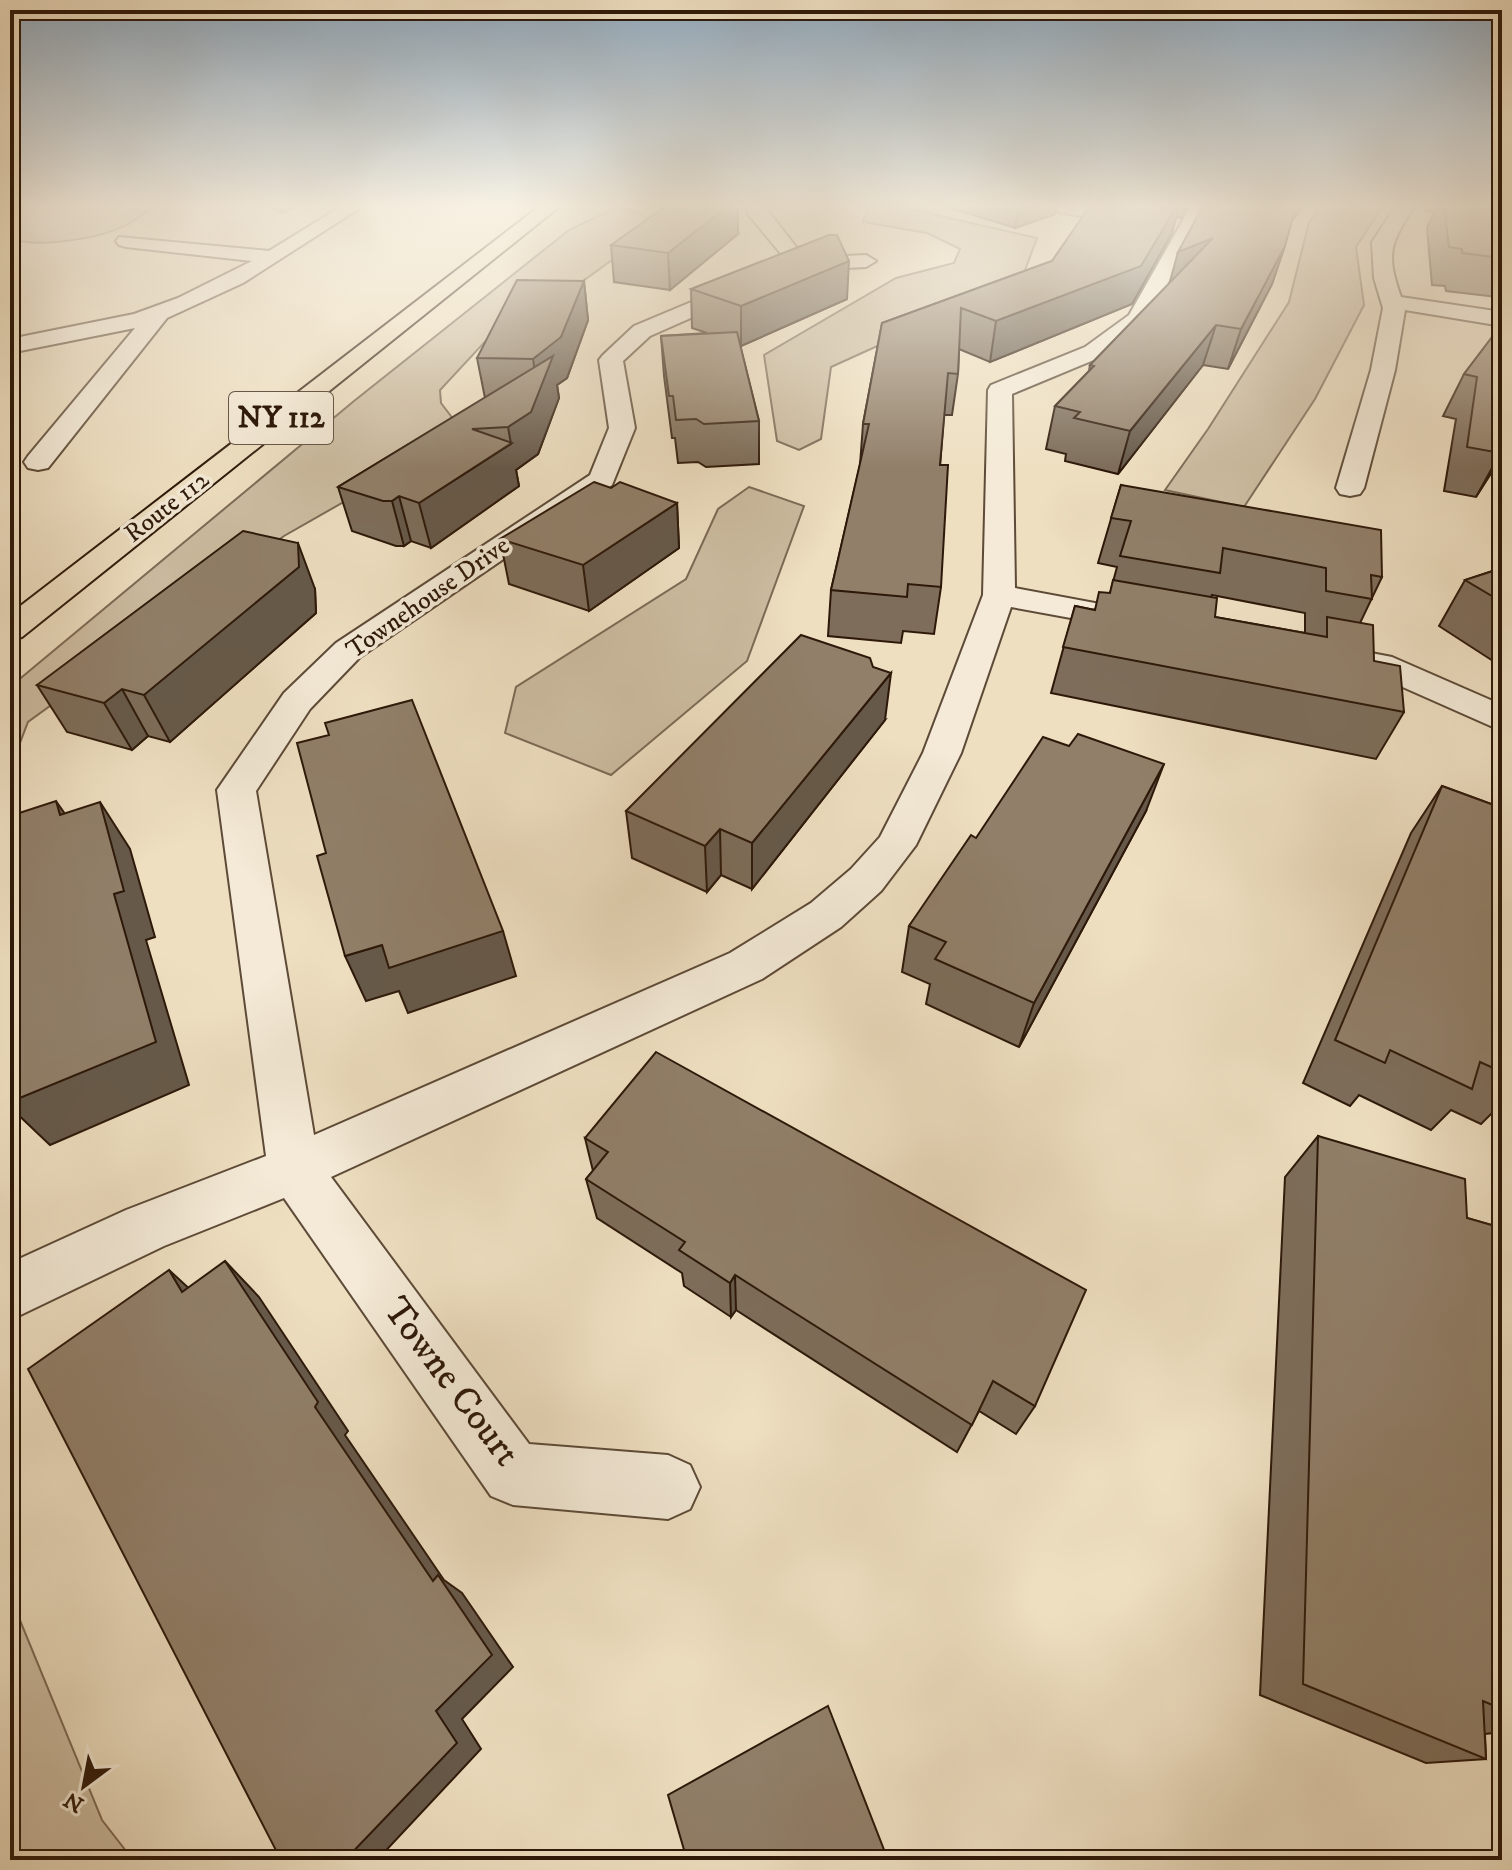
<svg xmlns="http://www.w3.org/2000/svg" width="1512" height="1870" font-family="'IM FELL DW Pica',serif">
<rect width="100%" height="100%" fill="#eedfc1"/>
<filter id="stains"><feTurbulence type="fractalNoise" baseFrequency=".0025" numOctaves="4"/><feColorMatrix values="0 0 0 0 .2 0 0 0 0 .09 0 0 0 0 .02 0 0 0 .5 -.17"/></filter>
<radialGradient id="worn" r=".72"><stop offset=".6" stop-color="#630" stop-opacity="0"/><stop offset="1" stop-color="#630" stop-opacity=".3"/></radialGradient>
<g fill="#cdbda2" stroke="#7d6a56" stroke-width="2">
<path d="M10 206H149L151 208C144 213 137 219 130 223 103 239 39 248 10 239Z"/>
<path d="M869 206H897L1037 238 1021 281 831 367 821 439 799 450 777 441 764 355 896 278 954 263 960 249 927 233 863 222Z"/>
<path d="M1321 206H1383L1356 247 1364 305 1315 399 1244 507 1165 490 1208 429 1289 302 1309 222Z"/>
<path d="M617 207 635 211 660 225 568 292 506 319 440 390 441 403 460 428 412 463 284 536 28 722 10 769V687L354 401 569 230Z"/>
<path d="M749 487 804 506 747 661 611 775 505 733 516 687 686 579 718 509Z"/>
<path d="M10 1596 102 1820 133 1860H10Z"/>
</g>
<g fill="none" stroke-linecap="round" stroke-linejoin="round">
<g stroke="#5d4a37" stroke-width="4">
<g id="minor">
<path d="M342 206H363L243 283 167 318 48 468 38 470 28 468 24 462 28 456 135 328 10 353V339L134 314 178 298 252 261 126 247 119 245 116 241 119 237 269 251Z"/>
<path d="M746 206H764L800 252 802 258 866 255 876 261 866 267 787 271 772 282 650 336 623 361 635 428 612 485 360 657 310 709 256 791 314 1135 730 953 811 903 851 869 880 837 923 753 983 595 988 390 991 385 1085 347 1129 315 1191 206H1209L1146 324 1101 357 1012 394 1015 588 1143 612 1147 619 1143 626 1131 629 1011 607 961 753 916 845 881 891 841 927 762 979 331 1177 529 1444 668 1455 690 1465 700 1487 690 1509 668 1519 513 1505 491 1496 284 1198 164 1246 10 1320V1263L126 1210 266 1156 217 790 284 693 336 643 590 475 609 428 599 360 603 355 634 326 758 274 782 255 748 214Z"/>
<path d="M1050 206C1073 205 1139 206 1154 221L1145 227 1059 212Z"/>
<path d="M1396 206H1414C1391 244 1385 252 1401 297L1502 312V326L1405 310 1395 370 1364 488 1360 494 1350 496 1340 494 1336 488 1371 370 1383 308 1374 278 1372 242Z"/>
<path d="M1345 648 1392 657 1502 705V731L1371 673 1333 665 1328 658 1333 651Z"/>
</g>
</g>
<g stroke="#2d1809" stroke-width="4">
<path id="major" d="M540 206H560L22 637 10 640V614Z"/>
</g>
<use href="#minor" fill="#f4ead7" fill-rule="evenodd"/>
<use href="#major" fill="#eedfc1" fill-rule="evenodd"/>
</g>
<g fill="#7d6d5a" stroke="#2d1809" stroke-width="2" fill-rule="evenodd">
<path d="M269 206H298L283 213Z"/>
<path d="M944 206H1056L1055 214 1015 228Z"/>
<path d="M1090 206H1189L1181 218 1176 217 1172 233 1132 304 990 362 959 349 958 374 952 415H944L940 465 941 587 934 634 903 631 901 643 828 636 831 590 860 465 863 424 882 323 1052 261Z"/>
<path d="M1203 206H1304L1292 221 1272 284 1228 369 1203 365 1118 474 1065 461 1066 454 1046 449 1055 406 1089 371 1090 365 1170 283Z"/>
<path d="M1425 206H1502V286L1497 297 1446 291 1445 286 1432 285 1427 228 1434 212 1426 211Z"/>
<path d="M738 234 670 290 614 282 611 245Z"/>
<path d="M584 281 588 320 567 378 557 385 559 398 538 454 516 470 519 486 431 548 411 541 404 546H396L352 531 338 487 485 398 477 358Z"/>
<path d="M691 289 847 299 741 346 740 345 759 421V464L706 467 698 462 678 463 675 438H672L664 376 661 336 707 333 692 328Z"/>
<path d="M1502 324V456L1476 497 1444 491 1456 419 1443 416 1464 374Z"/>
<path d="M1121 485 1382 577 1360 623 1374 661 1404 712 1376 759 1051 693 1075 606 1094 610 1110 593 1117 567 1098 563ZM1212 595 1305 613V633L1215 617 1211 597Z"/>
<path d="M611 488 677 503 679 548 589 611 509 584 500 539Z"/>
<path d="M1502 568V664L1496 660 1493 661 1439 626 1465 580Z"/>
<path d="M315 589 316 613 170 742 148 736 132 750 67 732 37 685Z"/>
<path d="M885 720 752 889 721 875 707 892 632 858 626 811Z"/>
<path d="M1442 786 1502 808V1103L1481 1124 1451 1110 1431 1130 1359 1095 1350 1106 1303 1083 1411 833Z"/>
<path d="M1146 811 1019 1047 926 1004 930 984 902 972 909 926 976 838Z"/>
<path d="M1318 1136 1467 1218 1502 1228V1732L1485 1734 1486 1759 1426 1763 1260 1695 1285 1177Z"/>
<path d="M585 1138 1035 1406 1016 1434 979 1411 957 1452 736 1310 731 1317 684 1286 682 1273 597 1218 586 1179 593 1171Z"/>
</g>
<g fill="#66594a" stroke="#2d1809" stroke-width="2">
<path d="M280 206H298L283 213Z"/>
<path d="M728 206H738V234L670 290 668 253Z"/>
<path d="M1019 206H1056L1055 214 1015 228Z"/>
<path d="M1177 206H1179L1172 233 1132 304 990 362 996 321Z"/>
<path d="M1185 206H1189L1181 218Z"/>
<path d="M1288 206H1304L1278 237Z"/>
<path d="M1213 238 1168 289 1178 252Z"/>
<path d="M1285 246 1272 284 1228 369 1241 329Z"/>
<path d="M849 261 847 299 741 346V306Z"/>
<path d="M584 281 588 320 567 378 557 385 559 398 538 454 516 470 519 486 431 548 419 503 511 444 508 427 538 394 533 359Z"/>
<path d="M1216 325 1203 365 1118 474 1130 431Z"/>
<path d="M1502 450V456L1476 497Z"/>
<path d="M399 496 411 541 404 546 392 501Z"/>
<path d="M677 503 679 548 589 611 583 565Z"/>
<path d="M298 543 315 589 316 613 170 742 144 695Z"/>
<path d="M1502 647V651L1496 660 1493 661Z"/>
<path d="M891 673 885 720 752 889V843Z"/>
<path d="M122 689 148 736 132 750 104 703Z"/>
<path d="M1164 764 1146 811 1019 1047 1034 1003Z"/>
<path d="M56 801 89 848 60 815Z"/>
<path d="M100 802 130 849 155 937 146 940 189 1085 50 1145 10 1107V1102L114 894Z"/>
<path d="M720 829 721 875 707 892 705 846Z"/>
<path d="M503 931 516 976 408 1013 399 991 366 1001 345 956 382 945Z"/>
<path d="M225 1261 259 1297 348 1431 345 1435 444 1580 462 1593 513 1667 462 1719 481 1749 377 1860H345L436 1711 315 1407Z"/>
<path d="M169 1270 207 1305 182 1292Z"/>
<path d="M735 1275 736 1310 731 1317 730 1283Z"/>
</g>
<g fill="#917f69" stroke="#2d1809" stroke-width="2">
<path d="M666 206H728L668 253 611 245Z"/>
<path d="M1090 206H1177L1141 266 996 321 961 308 958 374 948 373 940 465H948L941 587 908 584 907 597 831 590 869 424H863L882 323 1052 261Z"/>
<path d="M1203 206H1296L1285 246 1241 329 1216 325 1130 431 1074 418 1080 412 1055 406 1094 366 1090 365 1213 238 1178 252Z"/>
<path d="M1444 206H1502V258L1462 253V249L1449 247Z"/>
<path d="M829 235H837L849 261 741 306 691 289Z"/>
<path d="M517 280 584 281 561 337 533 359 477 358Z"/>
<path d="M1502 324V450L1500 453 1467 447 1477 377 1464 374Z"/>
<path d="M737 332 759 421 704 424 696 419 676 420 673 396H669L661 336Z"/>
<path d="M553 356 531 412 508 427 472 429 512 443 419 503 399 496 392 501H383L338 487Z"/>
<path d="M594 482 611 488 620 482 677 503 583 565 500 539Z"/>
<path d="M1121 485 1381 530 1382 577 1371 575 1372 599 1326 591V568L1223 548 1220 573 1120 556 1131 521 1111 518Z"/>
<path d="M243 531 298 543 299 567 144 695 122 689 104 703 37 685Z"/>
<path d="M1502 568V602L1465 580Z"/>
<path d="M1113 580 1217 598 1215 617 1327 637V617L1373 625 1374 661 1400 666 1404 712 1063 647 1075 606 1095 610 1099 592 1110 593Z"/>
<path d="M801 635 870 658 873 667 891 673 752 843 720 829 705 846 626 811Z"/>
<path d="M412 700 503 931 389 968 382 945 345 956 317 856 326 853 297 743 329 735 325 723Z"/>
<path d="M1078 734 1164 764 1034 1003 935 959 946 942 909 926 971 835 976 838 1043 737 1069 746Z"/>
<path d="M1442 786 1502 808V1072L1480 1062 1472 1089 1390 1050 1385 1063 1335 1040Z"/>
<path d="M56 801 60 815 100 802 124 891 114 894 156 1042 10 1102V816Z"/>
<path d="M656 1052 1086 1290 1035 1406 993 1381 972 1425 735 1275 730 1283 679 1250 685 1242 586 1179 608 1152 585 1138Z"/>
<path d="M1318 1136 1465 1179 1467 1218 1502 1228V1709L1483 1701 1486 1759 1303 1684Z"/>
<path d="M225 1261 318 1402 315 1407 433 1581 438 1575 492 1655 436 1711 457 1743 345 1860H281L28 1369 169 1270 182 1292Z"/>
<path d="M828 1706 888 1860H687L668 1795Z"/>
</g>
<linearGradient id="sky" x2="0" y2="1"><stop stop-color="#90aabf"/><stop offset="0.44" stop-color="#f7f1e3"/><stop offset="1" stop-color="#f7f1e3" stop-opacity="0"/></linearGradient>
<rect width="1512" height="468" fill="url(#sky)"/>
<g text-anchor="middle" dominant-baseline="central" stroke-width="7" stroke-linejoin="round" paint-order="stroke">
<g font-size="26" fill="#2d1809" stroke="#f4ead7">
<text transform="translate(167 507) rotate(-38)">Route 112</text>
<text transform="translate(428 598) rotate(-35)">Townehouse Drive</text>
</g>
<rect fill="#f4ead7" stroke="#695747" stroke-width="2" x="229" y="392" width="104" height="52" rx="6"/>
<g font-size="30" font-weight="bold" fill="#2d1809">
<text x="281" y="418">NY 112</text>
</g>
<g font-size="38" fill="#2d1809" stroke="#f4ead7">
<text transform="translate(451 1382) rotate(53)">Towne Court</text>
</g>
</g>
<rect width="1512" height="1870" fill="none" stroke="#eedfc1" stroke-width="40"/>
<rect x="12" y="12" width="1488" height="1846" fill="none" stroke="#2d1809" stroke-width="4"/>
<rect x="20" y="20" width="1472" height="1830" fill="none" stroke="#2d1809" stroke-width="2"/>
<g transform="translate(84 1786) rotate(212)" stroke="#f4ead7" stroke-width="6" paint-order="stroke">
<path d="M0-6L14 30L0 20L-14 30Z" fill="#2d1809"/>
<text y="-12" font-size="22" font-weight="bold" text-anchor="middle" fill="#2d1809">N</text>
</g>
<rect width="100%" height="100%" filter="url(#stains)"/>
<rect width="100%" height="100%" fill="url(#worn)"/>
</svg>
